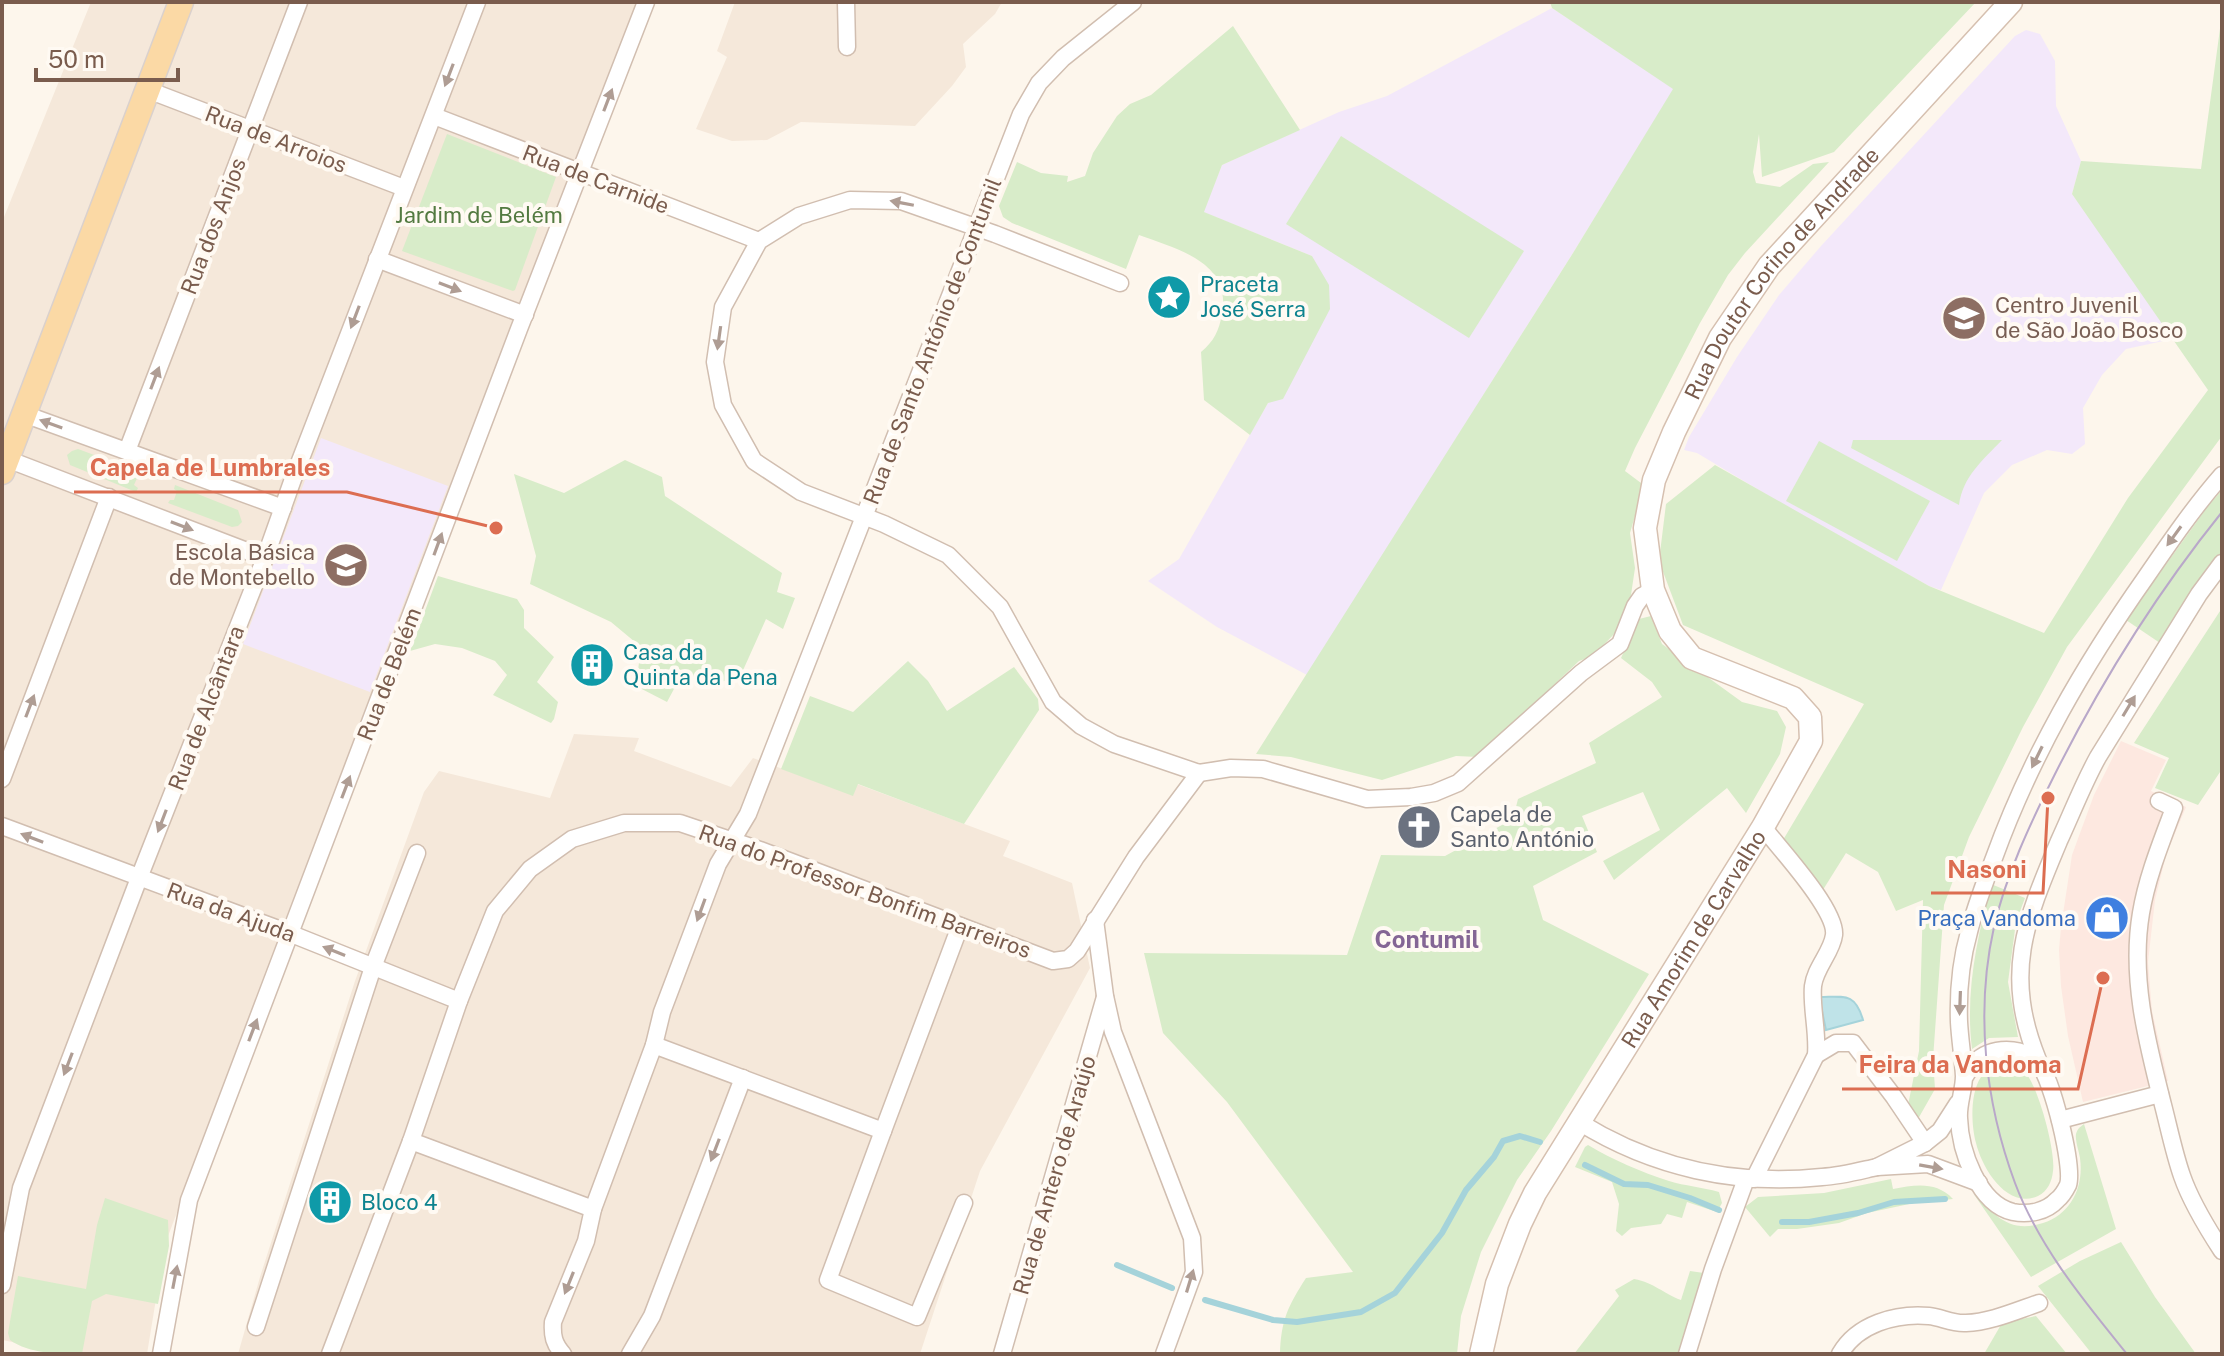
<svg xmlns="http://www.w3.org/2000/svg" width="2224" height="1356" font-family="'Public Sans',sans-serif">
<rect width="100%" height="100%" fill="#fdf6ec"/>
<g fill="#f5e8da">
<path d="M91 2H638L165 1244 147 1354H73L2 1340V222Z"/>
<path d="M735 2H1002L995 14 963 44 966 67 952 86 915 126 801 122 767 140 732 141 696 129 727 57 717 51Z"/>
<path d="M574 734 639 738 634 751 731 787 753 758 853 795 857 784 1010 841 1003 856 1072 883 1090 968 980 1171 920 1354H238L260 1277 355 981 424 792 439 771 550 798Z"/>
</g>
<path fill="#fde8e0" d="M2121 741 2166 760 2151 791 2186 807 2166 855 2155 900 2148 962 2152 1011 2168 1081 2083 1102 2068 1036 2061 986 2059 950 2061 927 2072 855 2094 795Z"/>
<g fill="#f3e8fa">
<path d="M1552 8 1674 89 1573 253 1307 675 1217 627 1148 581 1179 559 1268 403 1312 256 1203 212 1222 165 1339 112 1387 96Z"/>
<path d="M2026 30 2040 34 2055 61 2056 106 2081 161 2072 194 2180 340H2168L2126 349 2102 375 2083 408 2085 444 2072 454 2047 450 2012 465 1984 493 1941 590 1929 586 1779 502 1697 453 1684 450 1689 437 1737 357 1779 295 1821 246 2015 36Z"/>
<path d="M321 438 448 486 370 692 243 644Z"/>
</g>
<g fill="#d8ecc9">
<path d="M1550 2H1976L1834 152 1762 177 1759 134 1753 172 1756 183 1780 187 1813 164 1829 162 1745 253 1728 275 1700 323 1635 448 1625 471 1641 483V495L1630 533 1635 568 1628 615 1617 631 1593 656 1579 661 1478 757 1456 756 1382 780 1291 757 1256 754 1573 253 1673 89 1552 8Z"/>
<path d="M2222 14V436L2067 647 2023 727 1969 837 1944 905 1933 1059 1935 1089 1918 1119 1908 1105 1919 1051 1923 900 1896 911 1878 872 1846 853 1821 893 1783 840 1864 704 1683 625 1659 561 1666 504 1715 465 1929 586 2044 633 2128 498 2208 390 2072 194 2081 161 2201 169Z"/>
<path d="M1233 26 1300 130 1222 165 1204 212 1312 256 1329 285 1330 309 1283 399 1268 403 1250 435 1204 400 1201 352C1214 341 1219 331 1222 314 1232 262 1177 249 1139 235L1126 269 1012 223 1003 217 999 206 1017 162 1041 173 1068 176 1067 182 1085 176 1093 153 1117 116 1130 104 1151 95Z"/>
<path d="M447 134 556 177 515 290 513 291 402 251Z"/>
<path d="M1341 136 1524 251 1469 338 1286 224Z"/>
<path d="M1853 440H2002C1983 460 1963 476 1959 505L1851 448Z"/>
<path d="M1819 441 1930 501 1897 561 1786 501Z"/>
<path d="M78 449 143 473 142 477 138 476 134 485 138 488 136 492 70 465 67 455 72 451Z"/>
<path d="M625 460 662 477 665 496 782 573 777 592 795 598 783 629 766 619 740 677 708 685 682 674 667 702 636 686 641 647 611 622 530 584 536 556 514 474 564 493Z"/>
<path d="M175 485 238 510 242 522 238 526 232 527 168 503 170 500H174L177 491 174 489Z"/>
<path d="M2222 490V551L2160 643 2126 620 2208 506Z"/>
<path d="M438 576 517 599 524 610V628L554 657 537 682 558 702 554 719 551 723 493 695 507 675 495 661 462 648 435 644 410 651Z"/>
<path d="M2222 608V769L2198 805 2155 788 2169 758 2134 743Z"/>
<path d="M1651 616 1662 644 1742 702 1777 711 1786 727 1780 754 1746 813 1727 788 1614 880 1603 861 1660 830 1643 792 1582 816 1597 852 1533 886 1543 920 1649 974 1551 1131 1517 1180 1481 1252 1461 1316 1457 1354H1280C1281 1320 1288 1306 1306 1278L1353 1272 1227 1102 1163 1033 1144 953 1347 955 1381 855 1445 856 1513 819 1518 799 1596 763 1589 743 1662 697 1652 682 1621 658 1639 619Z"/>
<path d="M908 661 928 681 947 711 1014 667 1038 699 1039 710 964 824 858 784 853 796 781 769 810 696 853 712Z"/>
<path d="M1991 884 2025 898 2016 922 2008 982 2018 1037 1989 1038 1972 1049C1965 992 1977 939 1991 884Z"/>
<path d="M2001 1064C2010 1064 2017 1065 2024 1071 2038 1084 2056 1152 2053 1171 2052 1181 2048 1191 2038 1196 2007 1210 1982 1168 1976 1143 1971 1125 1970 1093 1981 1077 1985 1069 1994 1067 2001 1064Z"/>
<path d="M2084 1124 2116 1229 2031 1277 1973 1193C1995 1215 2009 1234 2043 1223 2071 1214 2084 1187 2080 1158 2079 1151 2075 1141 2076 1134 2078 1128 2079 1128 2084 1124Z"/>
<path d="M1588 1145C1613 1160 1641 1172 1669 1181 1685 1186 1702 1187 1719 1192L1722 1203 1717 1212 1687 1202 1682 1218 1667 1214 1661 1224 1631 1228 1622 1236 1616 1231 1619 1204 1612 1182 1575 1167 1585 1147Z"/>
<path d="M1891 1179 1893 1189C1915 1185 1936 1181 1953 1199L1914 1203 1867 1213 1839 1223 1797 1229H1778L1770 1237 1745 1207 1758 1197 1824 1193Z"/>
<path d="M105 1198 168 1220 169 1246 158 1304 106 1294 92 1301 82 1354C60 1354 29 1354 10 1340L8 1333 18 1276 86 1289 97 1225Z"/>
<path d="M2121 1242 2155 1297 2196 1354H2092L2038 1286 2080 1261Z"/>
<path d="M1690 1271 1704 1273 1680 1354H1574L1619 1296 1615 1290 1634 1279C1655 1283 1662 1293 1681 1300Z"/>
<path d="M2036 1316 2067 1354H1984L2002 1323Z"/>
</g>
<path fill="#bfe3e8" stroke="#a5d3da" stroke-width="2" d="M1819 997C1844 997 1855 992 1863 1020L1826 1030Z"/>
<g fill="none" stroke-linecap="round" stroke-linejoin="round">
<g stroke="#a5d3da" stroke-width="6">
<path d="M1585 1165 1624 1184 1648 1185 1690 1198 1719 1210"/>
<path d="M1782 1222H1809L1858 1213 1894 1202 1945 1199"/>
<path d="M1117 1265 1172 1288"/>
<path d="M1205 1300 1273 1320 1297 1322 1361 1312 1395 1293 1442 1233 1466 1190 1494 1157 1503 1141 1520 1136 1540 1142"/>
</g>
<g stroke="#d1beb0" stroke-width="19">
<g id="street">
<path d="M846 2 847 47"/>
<path d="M148 90 404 188"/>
<path d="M434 116 759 241"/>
<path d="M377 259 525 315"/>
<path d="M1120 283 995 234 901 201 850 200 799 216 759 241 723 307 715 362 723 405 754 461 801 492 884 524 948 555 1000 607 1053 702 1081 726 1114 744 1199 773 1231 768 1263 769 1367 799 1411 797 1434 793 1458 783 1581 673 1620 644 1635 606 1642 596 1653 590"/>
<path d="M24 414 283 508"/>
<path d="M127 451 299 2"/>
<path d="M7 459 265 558"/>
<path d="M2 779 109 497"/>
<path d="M2159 801 2174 808C2161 843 2147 877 2141 913 2130 978 2147 1042 2163 1105 2169 1128 2174 1153 2182 1176 2191 1202 2207 1228 2222 1251"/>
<path d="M2 826 289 933 459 1001"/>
<path d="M1095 920 1105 996 1113 1032 1192 1238 1194 1272 1164 1354"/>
<path d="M654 1045 662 1012 718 864 748 814 1021 114 1039 83 1063 58 1133 2"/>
<path d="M1816 1055 1836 1043H1853L1894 1097 1925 1143"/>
<path d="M2038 1060C2003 974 2025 922 2059 841 2072 813 2083 784 2098 757L2199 594 2222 563"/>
<path d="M1964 1078C1967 1074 1970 1067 1974 1063 1991 1046 2022 1045 2039 1064 2052 1079 2074 1167 2068 1185 2066 1189 2061 1197 2057 1200 2046 1212 2028 1215 2013 1212 1978 1204 1960 1150 1959 1118 1958 1104 1964 1090 1964 1076 1963 1058 1960 1040 1959 1022 1958 993 1961 960 1969 932 1975 907 1985 882 1994 858 2031 756 2084 665 2146 577 2170 542 2194 507 2222 475"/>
<path d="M1958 1103 1940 1131 1925 1143 1877 1167 1928 1164 1979 1183"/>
<path d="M2060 1120 2160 1094"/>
<path d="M1579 1122C1653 1168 1736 1186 1822 1177 1841 1176 1859 1171 1877 1167"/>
<path d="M883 1131 828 1280 917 1317 964 1203"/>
<path d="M411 1141 593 1209 654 1045 883 1131 960 926"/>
<path d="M1754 1179 1816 1055C1818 1032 1811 1007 1813 986 1815 968 1832 952 1834 935 1837 910 1779 848 1763 827"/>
<path d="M2 1285 21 1188 139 878 265 558 293 479 477 2"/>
<path d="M256 1327 373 967 417 853"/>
<path d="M161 1354 189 1200 519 329 646 2"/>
<path d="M330 1354 411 1141 459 1001 495 911 530 869 572 839 624 823H680L760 850 1053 961 1068 959 1077 951 1136 857 1199 773"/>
<path d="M563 1354C554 1344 552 1336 553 1322L586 1241 593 1209"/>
<path d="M630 1354 652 1316 743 1078"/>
<path d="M1002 1354 1105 997"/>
<path d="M1687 1354 1713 1269 1746 1179"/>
<path d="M1840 1354C1857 1324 1896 1313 1929 1316 1941 1317 1952 1324 1966 1323 1991 1322 2015 1311 2039 1303"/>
</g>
</g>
<g stroke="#d6c0b0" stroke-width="25">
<g id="secondary">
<path id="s1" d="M1481 1354 1497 1284 1520 1224 1535 1193 1763 827 1811 741 1810 717 1793 698 1692 658 1670 631 1653 590 1645 528 1654 480 1674 432 1720 338 1769 266 2011 2"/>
</g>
</g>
<g stroke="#dad1cd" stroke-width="27">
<path id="primary" d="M2 472 181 2"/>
</g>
<use href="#street" stroke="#fff" stroke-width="16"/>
<use href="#secondary" stroke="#fff" stroke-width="22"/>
<use href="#primary" stroke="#fbd9a5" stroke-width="24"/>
<path stroke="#b9a8c9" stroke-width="2" d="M2127 1354C2084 1301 2039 1247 2015 1183 1985 1102 1975 1012 1994 927 2006 875 2030 824 2054 776 2101 682 2156 594 2222 512"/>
</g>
<defs><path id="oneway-solid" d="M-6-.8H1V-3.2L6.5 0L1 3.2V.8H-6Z" transform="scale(2)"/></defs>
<g fill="#af9d94">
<use href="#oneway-solid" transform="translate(449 75) rotate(111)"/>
<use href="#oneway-solid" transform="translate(608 100) rotate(-69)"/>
<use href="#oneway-solid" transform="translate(902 203) rotate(-169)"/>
<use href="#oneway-solid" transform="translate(450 287) rotate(21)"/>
<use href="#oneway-solid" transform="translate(355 317) rotate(111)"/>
<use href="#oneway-solid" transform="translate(719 338) rotate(98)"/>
<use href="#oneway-solid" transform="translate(155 378) rotate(-69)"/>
<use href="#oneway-solid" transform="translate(51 424) rotate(-160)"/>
<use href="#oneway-solid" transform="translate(182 526) rotate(21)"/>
<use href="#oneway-solid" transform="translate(2174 536) rotate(126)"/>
<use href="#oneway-solid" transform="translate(438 544) rotate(-70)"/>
<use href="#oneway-solid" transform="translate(30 706) rotate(-69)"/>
<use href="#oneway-solid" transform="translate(2129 706) rotate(-59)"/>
<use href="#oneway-solid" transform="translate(2037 757) rotate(116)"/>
<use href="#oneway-solid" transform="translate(346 787) rotate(-69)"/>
<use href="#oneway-solid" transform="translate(162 821) rotate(111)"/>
<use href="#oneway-solid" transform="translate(32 838) rotate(-159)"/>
<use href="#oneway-solid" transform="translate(701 910) rotate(110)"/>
<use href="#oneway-solid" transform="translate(334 951) rotate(-158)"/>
<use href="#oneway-solid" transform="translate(1960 1003) rotate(92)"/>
<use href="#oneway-solid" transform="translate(253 1030) rotate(-69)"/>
<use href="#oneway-solid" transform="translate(68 1064) rotate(111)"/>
<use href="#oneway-solid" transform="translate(715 1150) rotate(111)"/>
<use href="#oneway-solid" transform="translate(1931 1167) rotate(10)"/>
<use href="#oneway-solid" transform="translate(175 1277) rotate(-79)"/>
<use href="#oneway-solid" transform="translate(1190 1281) rotate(-73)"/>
<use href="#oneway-solid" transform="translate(569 1283) rotate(112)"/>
</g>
<defs>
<g id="sight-disc" transform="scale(2.3)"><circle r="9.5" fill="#0f9aa8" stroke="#fffaf3"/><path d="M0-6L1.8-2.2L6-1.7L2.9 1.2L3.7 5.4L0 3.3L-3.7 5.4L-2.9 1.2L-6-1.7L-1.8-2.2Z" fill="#fff"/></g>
<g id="school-disc" transform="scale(2.3)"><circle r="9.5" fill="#8d6e63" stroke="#fffaf3"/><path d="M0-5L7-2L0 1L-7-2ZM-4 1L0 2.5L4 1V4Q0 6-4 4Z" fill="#fff"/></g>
<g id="building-disc" transform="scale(2.3)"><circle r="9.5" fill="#0f9aa8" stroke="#fffaf3"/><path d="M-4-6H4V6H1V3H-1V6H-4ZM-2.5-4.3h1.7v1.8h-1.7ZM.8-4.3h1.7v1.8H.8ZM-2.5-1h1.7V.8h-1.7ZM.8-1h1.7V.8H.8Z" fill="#fff"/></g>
<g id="church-disc" transform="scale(2.3)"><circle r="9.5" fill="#6b7280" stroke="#fffaf3"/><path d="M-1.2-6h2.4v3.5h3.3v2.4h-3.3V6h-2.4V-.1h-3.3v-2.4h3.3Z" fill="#fff"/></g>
<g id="shop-disc" transform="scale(2.3)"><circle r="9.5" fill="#3f7fe0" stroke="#fffaf3"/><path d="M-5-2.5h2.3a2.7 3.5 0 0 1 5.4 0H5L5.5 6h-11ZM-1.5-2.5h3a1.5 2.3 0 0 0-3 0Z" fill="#fff"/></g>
</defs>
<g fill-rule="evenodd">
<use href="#sight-disc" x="1169" y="297"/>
<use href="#school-disc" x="1964" y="318"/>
<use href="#school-disc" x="346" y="565"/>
<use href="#building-disc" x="592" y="665"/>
<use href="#church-disc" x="1419" y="827"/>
<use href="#shop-disc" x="2107" y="918"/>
<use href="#building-disc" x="330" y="1202"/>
</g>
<g text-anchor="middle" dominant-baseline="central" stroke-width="8" stroke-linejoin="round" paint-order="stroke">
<g font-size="22" fill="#7a5c4d" stroke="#fffaf3">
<text transform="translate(276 139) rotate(21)">Rua de Arroios</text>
<text transform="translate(596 179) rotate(21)">Rua de Carnide</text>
<text transform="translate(213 226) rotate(-69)">Rua dos Anjos</text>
<text stroke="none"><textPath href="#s1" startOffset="1294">Rua Doutor Corino de Andrade</textPath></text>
<text transform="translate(932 341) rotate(-69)">Rua de Santo António de Contumil</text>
<text transform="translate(389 674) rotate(-69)">Rua de Belém</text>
<text transform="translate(206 708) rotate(-69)">Rua de Alcântara</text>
<text transform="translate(865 891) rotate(20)">Rua do Professor Bonfim Barreiros</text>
<text transform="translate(231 912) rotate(20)">Rua da Ajuda</text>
<text stroke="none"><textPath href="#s1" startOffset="470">Rua Amorim de Carvalho</textPath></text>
<text transform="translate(1054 1175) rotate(-74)">Rua de Antero de Araújo</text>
</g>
<g font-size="22" fill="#537a41" stroke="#fffaf3">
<text x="479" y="215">Jardim de Belém</text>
</g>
<g font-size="22" fill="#0d838f" stroke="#fffaf3" text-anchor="start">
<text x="1200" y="284">Praceta<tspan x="1200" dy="25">José Serra</tspan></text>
<text x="623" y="652">Casa da<tspan x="623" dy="25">Quinta da Pena</tspan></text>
<text x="361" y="1202">Bloco 4</text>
</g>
<g font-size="22" fill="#785e54" stroke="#fffaf3" text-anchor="start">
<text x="1995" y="305">Centro Juvenil<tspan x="1995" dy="25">de São João Bosco</tspan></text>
<text x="315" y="552" text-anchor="end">Escola Básica<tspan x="315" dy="25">de Montebello</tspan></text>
</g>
<g font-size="22" fill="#5b616d" stroke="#fffaf3" text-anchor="start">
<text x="1450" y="814">Capela de<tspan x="1450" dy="25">Santo António</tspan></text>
</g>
<g font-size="22" fill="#366cbe" stroke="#fffaf3" text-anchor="end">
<text x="2076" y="918">Praça Vandoma</text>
</g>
<g font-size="24" font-weight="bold" fill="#846695" stroke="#fffaf3">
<text x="1427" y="939">Contumil</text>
</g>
</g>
<path fill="none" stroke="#dc6d51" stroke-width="3" d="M496 528L347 492H74M2048 798L2043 893H1931M2103 978L2078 1089H1842"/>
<g fill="#dc6d51" stroke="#fffaf3" stroke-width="3">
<circle cx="496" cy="528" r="8"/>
<circle cx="2048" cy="798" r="8"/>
<circle cx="2103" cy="978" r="8"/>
</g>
<g font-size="24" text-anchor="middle" font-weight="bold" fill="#dc6d51" stroke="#fffaf3" stroke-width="8" stroke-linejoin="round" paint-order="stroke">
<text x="210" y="476">Capela de Lumbrales</text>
<text x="1987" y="878">Nasoni</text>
<text x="1960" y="1073">Feira da Vandoma</text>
</g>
<rect width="2224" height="1356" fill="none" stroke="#7a5c4d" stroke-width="8"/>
<path d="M36 68v12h142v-12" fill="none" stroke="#7a5c4d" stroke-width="4"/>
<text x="48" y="68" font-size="24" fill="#7a5c4d" stroke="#fffaf3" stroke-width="6" paint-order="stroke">50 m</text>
</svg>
